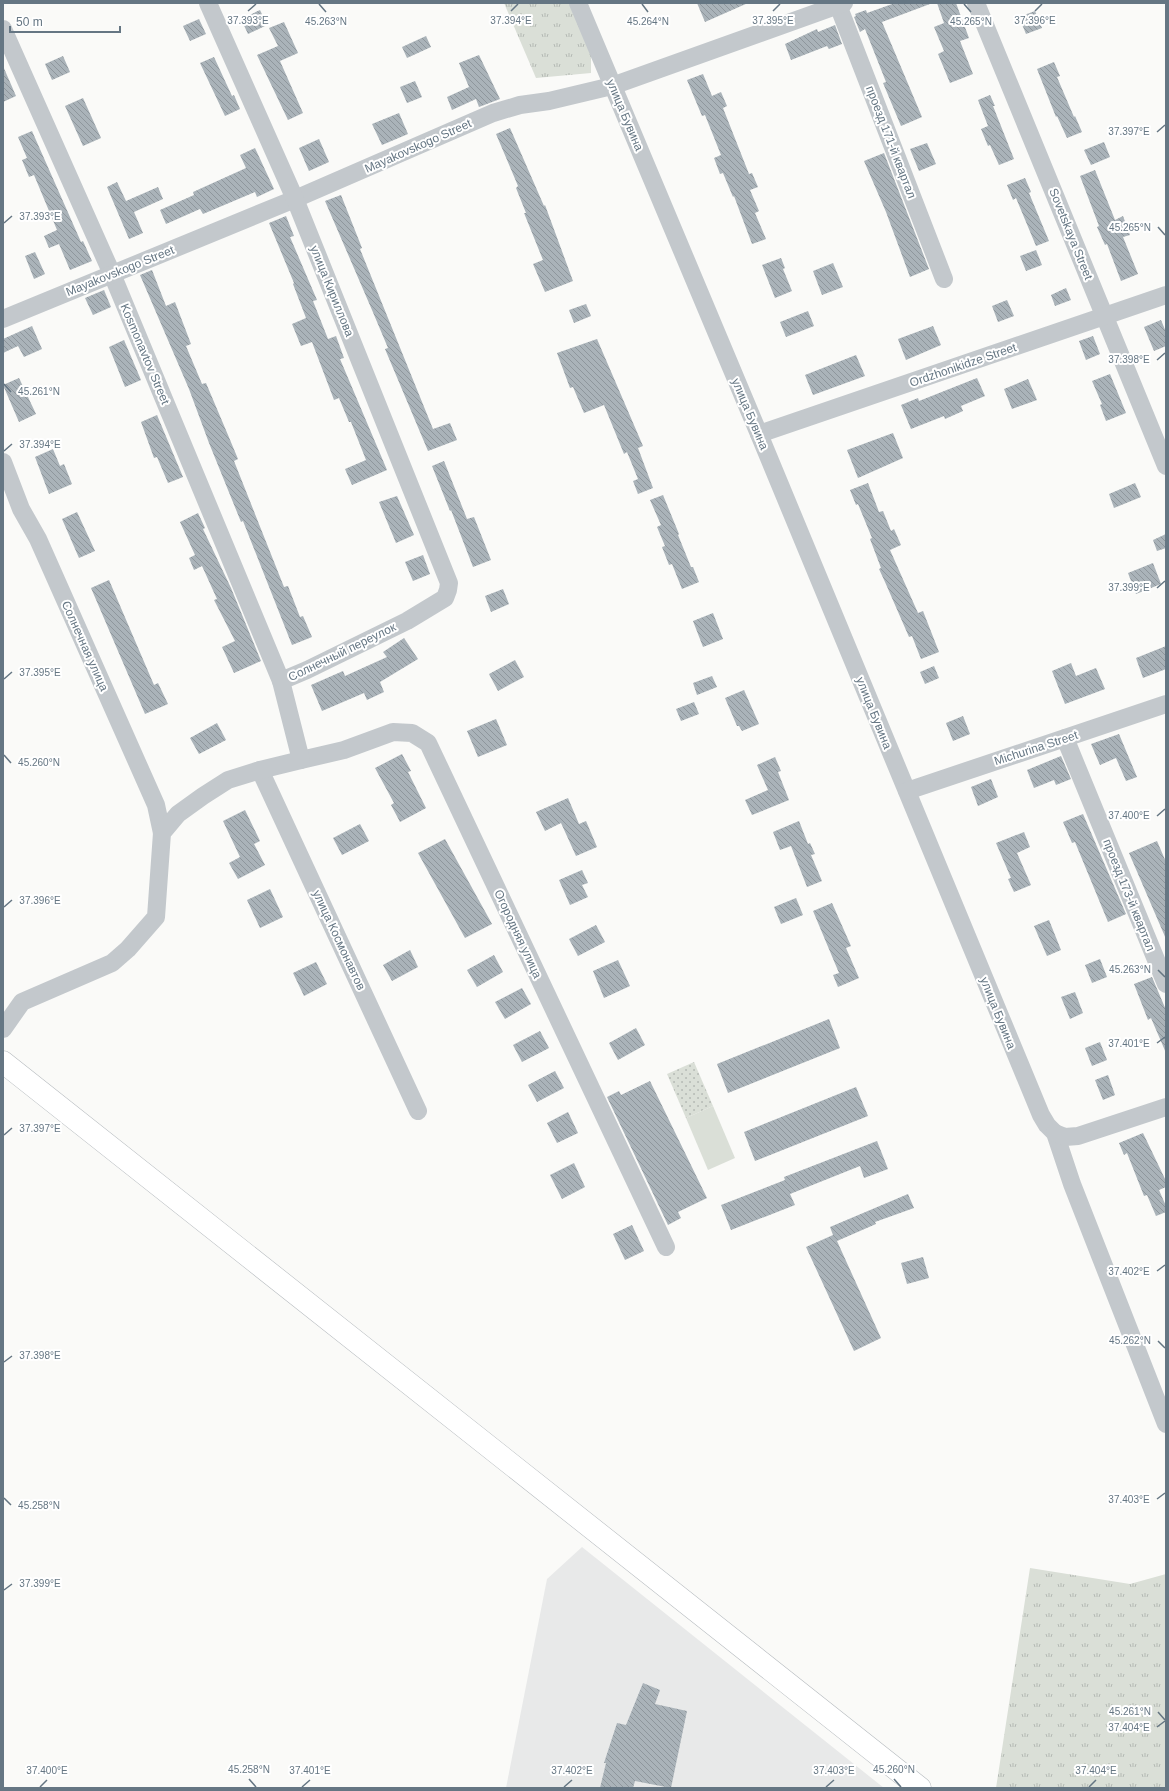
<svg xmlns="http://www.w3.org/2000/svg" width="1169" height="1791" font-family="Helvetica,sans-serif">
<defs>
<pattern id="grass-tufts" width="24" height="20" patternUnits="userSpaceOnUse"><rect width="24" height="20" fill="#dadfd7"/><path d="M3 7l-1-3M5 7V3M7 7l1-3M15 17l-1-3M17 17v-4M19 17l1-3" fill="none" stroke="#b4b9b4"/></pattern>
<pattern id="park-dots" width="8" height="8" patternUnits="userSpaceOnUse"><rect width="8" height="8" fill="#dadfd7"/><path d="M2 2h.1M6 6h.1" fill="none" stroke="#b4b9b4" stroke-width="1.8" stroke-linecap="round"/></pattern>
<pattern id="building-back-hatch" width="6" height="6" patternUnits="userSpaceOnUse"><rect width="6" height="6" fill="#aab3b9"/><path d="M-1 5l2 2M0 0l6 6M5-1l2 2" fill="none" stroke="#8e969c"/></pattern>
</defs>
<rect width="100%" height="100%" fill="#fafaf8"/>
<path fill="#e8e9e9" d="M582 1547 884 1788H506L547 1579Z"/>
<g fill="url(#grass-tufts)">
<path d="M504 3H569L591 54V73L536 78Z"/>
<path d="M1030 1568 1130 1584 1166 1574V1788H996Z"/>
</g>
<path fill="url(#park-dots)" d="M694 1062 713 1106 686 1118 667 1074Z"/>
<path fill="#dadfd7" d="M713 1106 735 1158 708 1170 686 1118Z"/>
<g fill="url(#building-back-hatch)">
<path d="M697 3H748L705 22Z"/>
<path d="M895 3H930V4L882 22 922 117 901 126 883 83 886 82 865 29 860 32 854 17 856 16 855 14 866 10 867 13Z"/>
<path d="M937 3H956L969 38 960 41 973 74 950 83 938 54 944 51 934 27 944 23Z"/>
<path d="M260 10 267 25 248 34 241 19Z"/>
<path d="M1035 11 1042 28 1026 34 1019 17Z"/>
<path d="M199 19 206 34 190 41 183 26Z"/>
<path d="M284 22 298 53 280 61 303 113 288 120 257 55 278 46 269 28Z"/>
<path d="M835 25 842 44 829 49 827 46 791 60 785 44 817 29 818 32Z"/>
<path d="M426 36 431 47 407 58 402 47Z"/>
<path d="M479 55 500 99 479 107 476 99 452 110 447 97 469 87 459 63Z"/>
<path d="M63 56 70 72 52 80 45 64Z"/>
<path d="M214 57 232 96 234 95 240 109 225 116 200 63Z"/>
<path d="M1054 62 1060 76 1057 77 1074 117 1075 116 1082 132 1067 138 1057 116 1056 117 1037 69Z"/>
<path d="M3 66 16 96 3 102Z"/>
<path d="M703 74 712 96 721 92 727 106 723 108 749 174 752 173 758 187 750 190 759 211 755 213 766 239 752 244 734 196 733 197 723 173 720 174 714 158 721 155 705 115 702 116 687 80Z"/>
<path d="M415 81 422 97 407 103 400 87Z"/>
<path d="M990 95 995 106H993L1014 159 999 165 990 145 988 146 981 129 988 126 978 100Z"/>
<path d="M83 98 101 138 83 146 65 106Z"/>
<path d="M399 113 408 134 382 145 372 124Z"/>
<path d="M510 128 544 206 545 205 573 281 545 292 533 264 543 260 524 213H526L516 188 518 186 496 134Z"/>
<path d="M32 131 81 242 83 241 92 261 70 270 59 244 49 248 44 236 57 230 34 175 29 177 22 160 27 158 18 137Z"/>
<path d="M319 139 329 162 309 171 299 148Z"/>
<path d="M1104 142 1110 157 1091 165 1084 150Z"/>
<path d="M927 143 936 164 919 171 910 149Z"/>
<path d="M255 148 274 189 257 197 255 192 203 214 200 209 166 224 160 210 194 195 193 192 246 168 240 155Z"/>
<path d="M884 153 929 269 910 277 886 212 864 161Z"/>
<path d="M1095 170 1115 220 1123 216 1130 235 1123 237 1138 274 1121 281 1107 244 1105 245 1097 227 1099 226 1080 176Z"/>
<path d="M1025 178 1031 192 1029 193 1049 241 1036 246 1016 198 1013 200 1007 185Z"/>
<path d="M117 182 126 201 158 187 163 199 134 212 143 233 129 239 107 187Z"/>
<path d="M341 195 362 248 360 249 433 429 450 423 457 440 428 451 385 349 388 348 372 310 325 201Z"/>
<path d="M286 216 294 236 290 237 317 300 313 301 328 339 336 336 344 358 340 359 387 470 352 485 345 469 366 460 351 422H349L339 398 334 400 312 342 301 346 292 324 306 318 293 284 294 283 269 223Z"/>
<path d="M1036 250 1042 265 1026 271 1020 256Z"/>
<path d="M35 252 45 274 34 279 25 256Z"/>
<path d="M781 258 785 268 783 269 792 291 775 298 762 265Z"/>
<path d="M833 263 843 287 822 295 813 271Z"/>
<path d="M152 270 166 306 175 302 191 344 186 346 202 384 206 383 228 435 238 459 234 461 284 587 288 586 300 617 303 616 312 637 292 645 243 521 241 522 209 443 189 389 140 275Z"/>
<path d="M1066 288 1071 300 1055 306 1051 295Z"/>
<path d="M104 290 111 307 93 315 85 298Z"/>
<path d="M1007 300 1014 316 998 322 992 306Z"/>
<path d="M586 304 591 316 574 323 569 310Z"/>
<path d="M808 311 814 326 786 337 780 322Z"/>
<path d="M1161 320 1166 332V346L1154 351 1144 327Z"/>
<path d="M32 326 42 349 24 357 18 346 3 353V339Z"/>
<path d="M933 326 941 345 906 360 898 339Z"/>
<path d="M1093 336 1100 354 1086 360 1079 341Z"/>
<path d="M597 339 643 446 638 448 653 488 638 494 633 481 638 479 627 452 624 454 604 405 584 413 573 387 570 388 557 353Z"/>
<path d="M124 340 141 380 125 387 109 347Z"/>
<path d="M856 355 865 376 813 395 805 375Z"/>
<path d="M1110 374 1126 413 1106 421 1100 405 1102 404 1092 381Z"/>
<path d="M19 378 36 414 19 422 3 385Z"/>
<path d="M977 378 985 396 961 406 963 411 945 419 944 416 911 429 901 405 918 398 919 401Z"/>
<path d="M1028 379 1037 400 1012 409 1004 389Z"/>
<path d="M157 415 183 477 168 483 157 457 154 458 141 422Z"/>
<path d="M893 433 903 458 858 478 847 450Z"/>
<path d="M53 449 60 466 64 464 72 484 49 494 35 457Z"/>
<path d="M444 461 467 519 474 517 491 560 473 567 451 510 450 511 432 466Z"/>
<path d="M868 483 879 512 883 511 891 531 894 529 901 545 890 550 918 613 923 611 939 652 921 659 912 636 909 637 885 582 879 569 881 568 870 539 872 538 858 504 856 505 850 490Z"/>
<path d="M1135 483 1141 497 1114 508 1109 494Z"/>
<path d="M663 495 679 534 678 535 691 567H693L699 582 682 589 672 564 669 565 662 547 665 546 657 527 661 525 650 500Z"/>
<path d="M397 496 414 535 396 543 379 502Z"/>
<path d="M77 512 95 551 79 558 62 519Z"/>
<path d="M198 513 205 528 203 529 231 588 261 661 234 673 222 647 235 641 214 600 217 599 202 566 194 570 189 558 195 555 180 522Z"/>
<path d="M1166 534V548L1157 551 1153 540Z"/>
<path d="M423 555 430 574 413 581 405 562Z"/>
<path d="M1153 563 1161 584 1136 594 1128 573Z"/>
<path d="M109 580 154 685 158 683 168 704 145 714 91 588Z"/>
<path d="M503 589 509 604 491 612 485 596Z"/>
<path d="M713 613 723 639 703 647 693 621Z"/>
<path d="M404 638 418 659 380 682 384 692 367 700 364 693 322 711 311 685 343 671 345 676 387 657 383 652Z"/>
<path d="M1166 646V669L1143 678 1136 658Z"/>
<path d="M515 660 524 677 498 691 489 674Z"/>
<path d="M1071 663 1076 676 1096 668 1105 689 1065 704 1052 671Z"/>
<path d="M934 666 939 678 925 684 920 672Z"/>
<path d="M712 676 717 687 697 695 693 683Z"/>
<path d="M744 690 759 724 742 731 739 726H737L725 698Z"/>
<path d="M694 702 699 714 681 721 676 709Z"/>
<path d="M963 716 970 734 953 741 946 723Z"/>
<path d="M496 719 507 745 478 757 467 731Z"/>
<path d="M217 723 226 740 199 754 190 738Z"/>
<path d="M1119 734 1137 777 1126 781 1116 758 1100 765 1091 744Z"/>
<path d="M402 754 411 771 408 772 426 808 400 822 391 805 394 803 375 768Z"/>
<path d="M1061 756 1071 779 1056 785 1054 780 1034 788 1027 770Z"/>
<path d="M775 757 781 771 778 772 789 800 752 815 745 800 768 790 757 765Z"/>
<path d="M991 779 998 797 978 806 971 787Z"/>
<path d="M568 798 579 824 586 821 597 847 576 856 561 823 545 831 536 812Z"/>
<path d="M245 810 260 841 254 844 265 865 238 879 229 863 240 857 223 821Z"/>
<path d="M1083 814 1126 914 1108 922 1075 842 1072 843 1063 822Z"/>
<path d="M799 821 808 844 810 843 815 854 811 855 822 881 807 887 791 846 780 850 773 832Z"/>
<path d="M360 824 369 841 342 855 333 838Z"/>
<path d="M1024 832 1030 847 1017 853 1031 885 1014 892 1008 879 1011 878 996 843Z"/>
<path d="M445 839 492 924 465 938 418 853Z"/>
<path d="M1157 841 1166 862V939L1129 853Z"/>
<path d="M582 870 588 883 582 885 588 897 570 905 559 880Z"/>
<path d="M270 889 283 917 260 928 247 900Z"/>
<path d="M796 898 803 915 781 924 774 907Z"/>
<path d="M832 903 851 946 846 948 859 978 838 987 833 975 839 973 813 911Z"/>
<path d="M1049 920 1061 950 1047 956 1034 926Z"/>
<path d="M596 925 605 942 578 956 569 939Z"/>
<path d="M410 950 418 967 392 981 383 965Z"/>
<path d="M494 955 503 972 477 987 467 970Z"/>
<path d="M1100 959 1107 977 1092 983 1085 965Z"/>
<path d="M618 960 630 986 604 998 593 971Z"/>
<path d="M316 962 327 984 304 996 293 973Z"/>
<path d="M1152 977 1166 1010V1053L1151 1018 1148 1020 1134 984Z"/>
<path d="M522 988 531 1004 505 1019 495 1002Z"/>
<path d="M1075 992 1083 1013 1070 1019 1061 997Z"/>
<path d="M829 1019 840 1048 728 1093 717 1064Z"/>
<path d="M636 1028 645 1045 618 1060 609 1043Z"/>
<path d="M540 1031 549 1048 522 1062 513 1045Z"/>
<path d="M1100 1042 1107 1060 1092 1066 1085 1048Z"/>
<path d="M555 1071 564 1088 537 1102 528 1085Z"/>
<path d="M1108 1075 1115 1095 1103 1100 1095 1080Z"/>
<path d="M650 1081 707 1198 678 1212 681 1218 668 1225 607 1097 619 1091 621 1095Z"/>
<path d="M856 1087 868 1116 755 1161 744 1132Z"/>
<path d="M568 1112 578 1133 557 1143 547 1123Z"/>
<path d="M1143 1133 1166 1181V1187L1159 1190 1166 1206V1212L1156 1216 1147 1195 1144 1196 1127 1153 1124 1155 1119 1143Z"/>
<path d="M877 1141 888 1169 864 1178 860 1166 790 1194 795 1205 731 1230 721 1205 785 1180 784 1177Z"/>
<path d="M574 1163 585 1187 562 1199 550 1175Z"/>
<path d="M908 1194 914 1208 875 1222 876 1224 837 1241 881 1338 854 1351 806 1247 833 1235 830 1227Z"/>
<path d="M632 1225 644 1251 625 1260 613 1234Z"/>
<path d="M923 1257 929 1278 907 1284 901 1263Z"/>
<path d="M643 1683 660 1690 655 1704 687 1711 671 1788 635 1781 633 1788H600L606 1763H604L617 1723 626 1725Z"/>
</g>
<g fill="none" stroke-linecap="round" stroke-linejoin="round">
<g stroke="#b5babe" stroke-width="23">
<path id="primary" d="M3 1062 920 1788"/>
</g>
<g stroke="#c3c8cc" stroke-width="18">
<path d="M578 3 759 434 1022 1069 1041 1115 1047 1125 1055 1133 1072 1184 1166 1424"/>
<path d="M976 3 1166 466"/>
<path d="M838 5 944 279"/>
<path d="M3 29 112 274 281 681"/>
<path d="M3 319 295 199 493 113 520 105 549 101 612 86 844 3"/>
<path d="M759 434 1166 295"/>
<path d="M3 462 21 509 38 539 156 805 162 833"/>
<path d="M1065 738 1166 984"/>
<path d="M301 760 344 750 393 732 412 733 428 743 666 1247"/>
<path d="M260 770 418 1111"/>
<path d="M907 791 1166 704"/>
<path d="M3 1029 22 1002 112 963 128 949 156 917 162 833 178 814 203 796 228 780 260 770 301 760 281 681 307 670 407 621 445 598 448 590 449 583 295 199 208 3"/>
<path d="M1055 1133 1065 1137 1078 1136 1166 1107"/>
</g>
<use href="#primary" stroke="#fff" stroke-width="22"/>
</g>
<path fill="none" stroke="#657683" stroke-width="1.5" d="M319 4 326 12M642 4 648 12M964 4 971 12M248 11 256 4M511 11 518 4M773 11 780 4M1035 11 1042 4M1157 132 1165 125M4 223 12 216M1158 227 1165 235M1157 360 1165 353M4 384 11 392M4 451 12 444M1157 588 1165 581M4 679 12 672M4 755 11 763M1157 816 1165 809M4 907 12 900M1158 970 1165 977M1157 1043 1165 1037M4 1135 12 1128M1157 1271 1165 1265M1158 1341 1165 1348M4 1362 12 1356M4 1498 11 1505M1157 1499 1165 1493M4 1590 12 1584M1158 1712 1165 1720M1157 1727 1165 1721M249 1779 256 1787M894 1779 901 1787M40 1787 47 1780M302 1787 310 1780M564 1787 572 1780M826 1787 834 1780M1089 1787 1096 1780"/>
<g text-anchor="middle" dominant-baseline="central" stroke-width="4" stroke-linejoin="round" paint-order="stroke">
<g font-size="12" fill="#657683" stroke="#fff">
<text transform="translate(625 115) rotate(67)">улица Бувина</text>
<text transform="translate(891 142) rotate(69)">проезд 171-й квартал</text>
<text transform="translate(418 146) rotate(-24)">Mayakovskogo Street</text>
<text transform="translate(1071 234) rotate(68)">Sovetskaya Street</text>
<text transform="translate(120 271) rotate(-22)">Mayakovskogo Street</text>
<text transform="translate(332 291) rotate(68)">улица Кириллова</text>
<text transform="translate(145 354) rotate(67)">Kosmonavtov Street</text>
<text transform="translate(963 365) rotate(-19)">Ordzhonikidze Street</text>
<text transform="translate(750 414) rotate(67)">улица Бувина</text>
<text transform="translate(85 646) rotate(66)">Солнечная улица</text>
<text transform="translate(342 652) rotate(-26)">Солнечный переулок</text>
<text transform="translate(874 713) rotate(68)">улица Бувина</text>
<text transform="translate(1036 748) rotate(-18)">Michurina Street</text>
<text transform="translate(1129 895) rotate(68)">проезд 173-й квартал</text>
<text transform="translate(518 934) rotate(65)">Огородняя улица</text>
<text transform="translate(339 940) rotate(65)">улица Космонавтов</text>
<text transform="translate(998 1013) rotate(68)">улица Бувина</text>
</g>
</g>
<g font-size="10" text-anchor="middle" fill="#657683" stroke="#fff" stroke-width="4" stroke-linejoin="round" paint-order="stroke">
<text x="248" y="24">37.393°E</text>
<text x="511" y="24">37.394°E</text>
<text x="773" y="24">37.395°E</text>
<text x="1035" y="24">37.396°E</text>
<text x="326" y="25">45.263°N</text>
<text x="648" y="25">45.264°N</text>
<text x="971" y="25">45.265°N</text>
<text x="1129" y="135">37.397°E</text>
<text x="40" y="220">37.393°E</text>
<text x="1130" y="231">45.265°N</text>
<text x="1129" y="363">37.398°E</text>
<text x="39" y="395">45.261°N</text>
<text x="40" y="448">37.394°E</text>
<text x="1129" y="591">37.399°E</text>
<text x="40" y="676">37.395°E</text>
<text x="39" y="766">45.260°N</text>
<text x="1129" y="819">37.400°E</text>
<text x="40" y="904">37.396°E</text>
<text x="1130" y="973">45.263°N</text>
<text x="1129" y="1047">37.401°E</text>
<text x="40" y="1132">37.397°E</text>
<text x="1129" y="1275">37.402°E</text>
<text x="1130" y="1344">45.262°N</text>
<text x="40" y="1359">37.398°E</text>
<text x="1129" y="1503">37.403°E</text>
<text x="39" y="1509">45.258°N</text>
<text x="40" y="1587">37.399°E</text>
<text x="1130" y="1715">45.261°N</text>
<text x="1129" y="1731">37.404°E</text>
<text x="249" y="1773">45.258°N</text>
<text x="894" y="1773">45.260°N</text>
<text x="47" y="1774">37.400°E</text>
<text x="310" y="1774">37.401°E</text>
<text x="572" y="1774">37.402°E</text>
<text x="834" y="1774">37.403°E</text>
<text x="1096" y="1774">37.404°E</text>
</g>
<rect width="1169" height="1791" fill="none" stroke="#657683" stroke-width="8"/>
<path d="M10 26v6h110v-6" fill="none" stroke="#657683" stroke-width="2"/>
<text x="16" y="26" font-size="12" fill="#657683" stroke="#ffffff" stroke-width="3" paint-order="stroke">50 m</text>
</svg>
